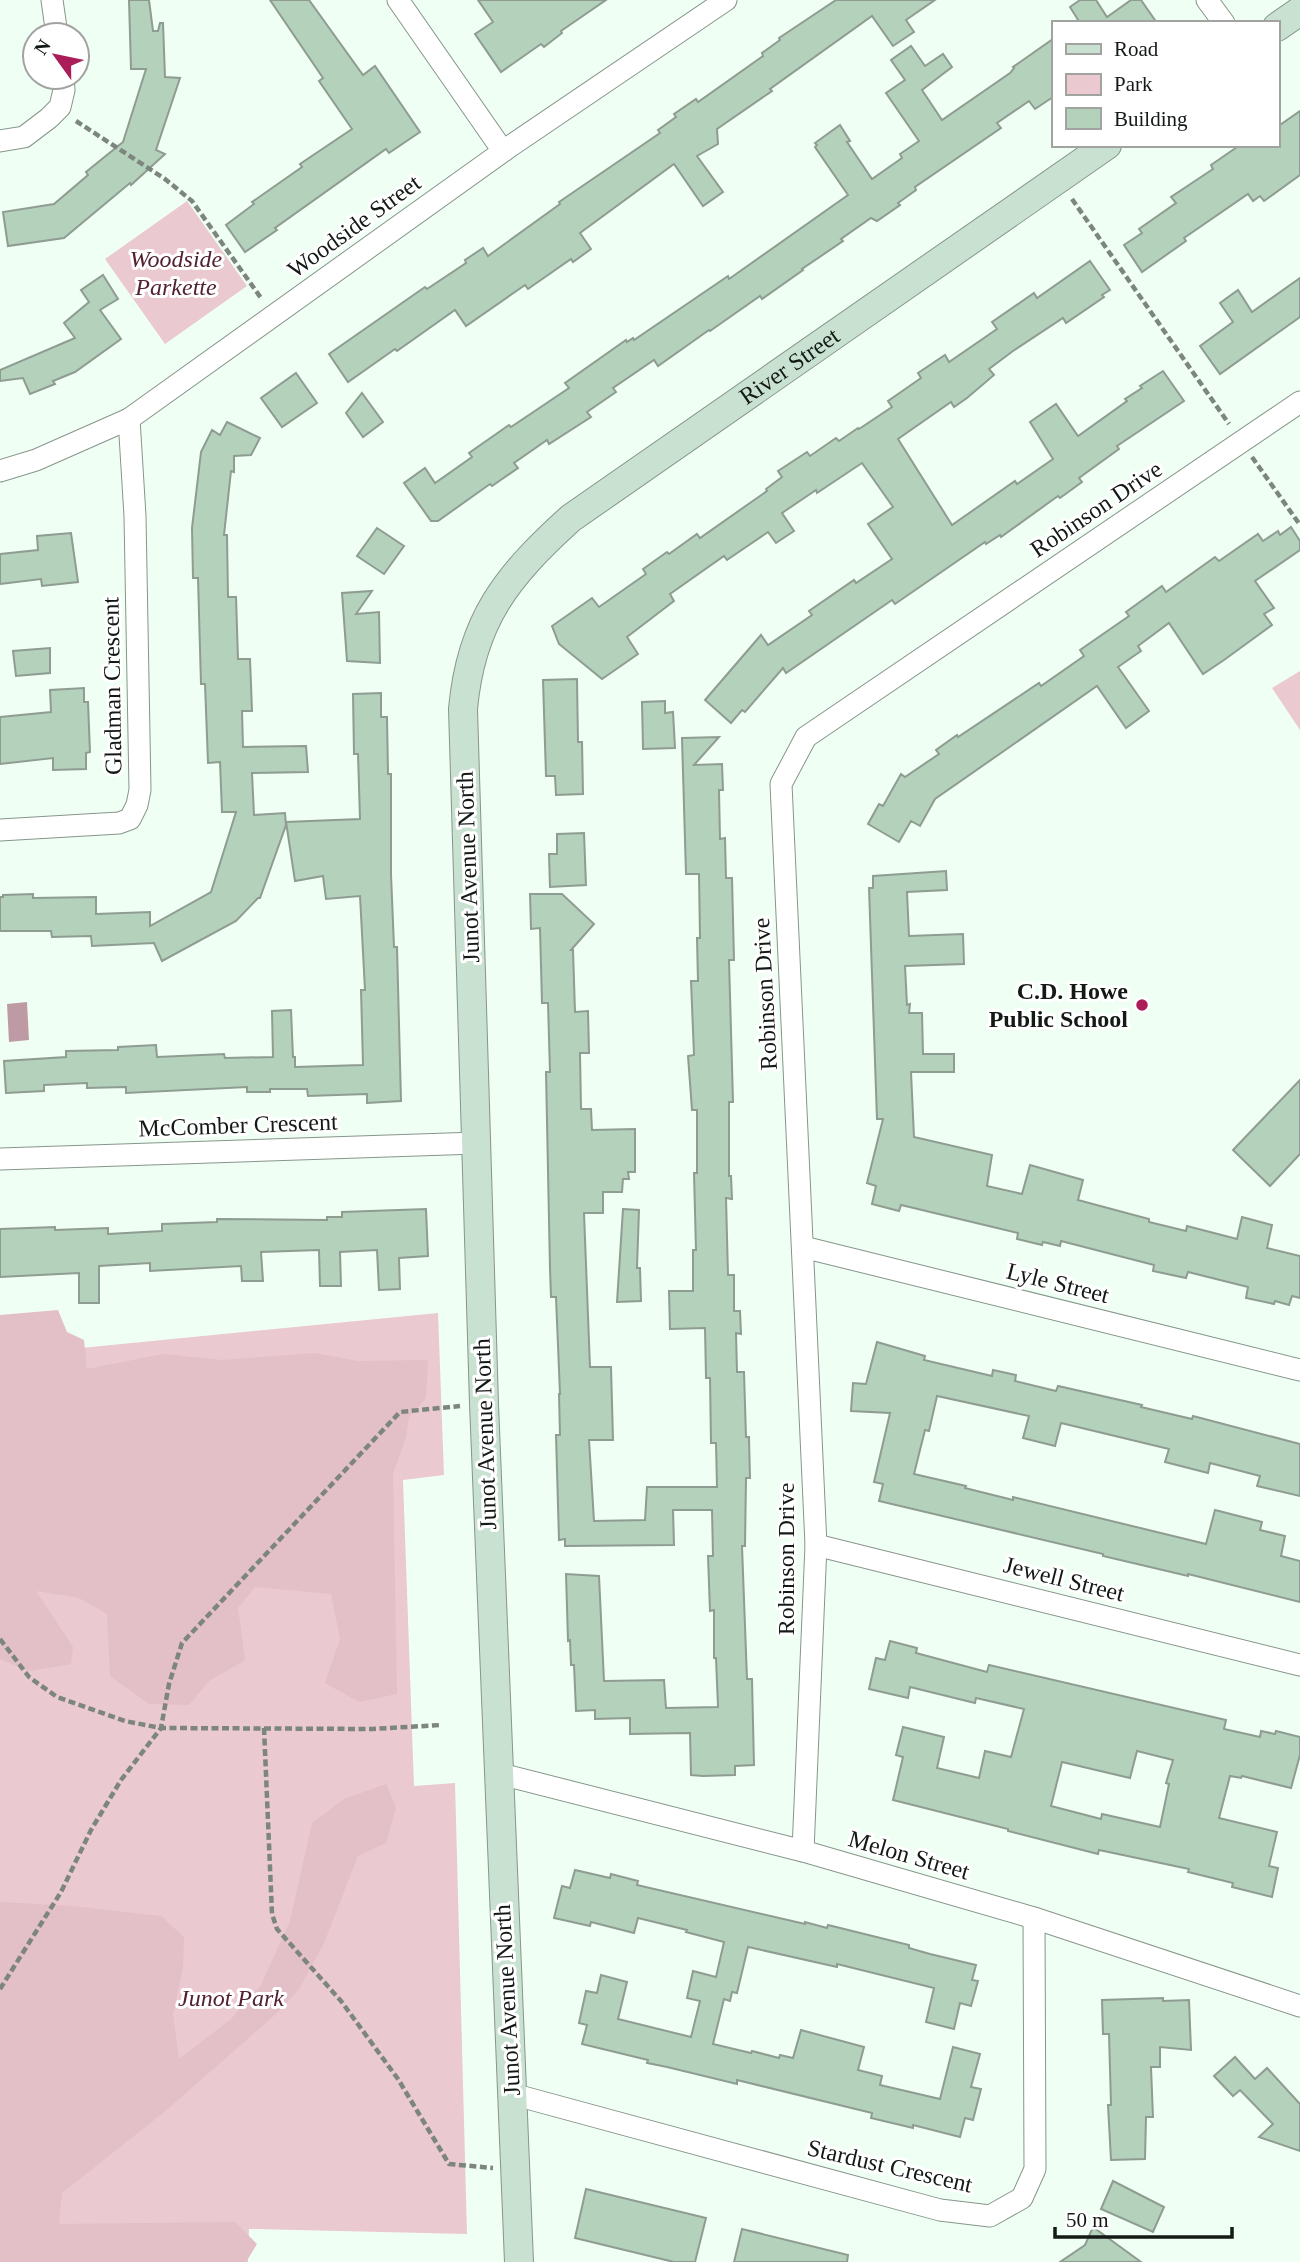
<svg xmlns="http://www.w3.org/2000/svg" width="1300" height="2262" font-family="'Times New Roman',serif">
<rect width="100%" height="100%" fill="#f0fff4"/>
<g fill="#ebc9d1">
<path d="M187 201 247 286 165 344 105 259Z"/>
<path d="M1300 671V730L1272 688Z"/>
<path d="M438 1313 444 1475 403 1480 414 1786 455 1783 467 2234 249 2229 248 2262H0V1356Z"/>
</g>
<g fill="#e3bfc8">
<path d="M58 1310 67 1332 84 1340 87 1369 163 1354 222 1360 315 1353 358 1361 428 1360 426 1398 409 1417 406 1437 393 1474 397 1694 359 1702 325 1683 340 1639 331 1594 255 1587 238 1608 245 1660 209 1681 189 1705 149 1704 110 1676 107 1614 79 1598 36 1591 73 1647 71 1664 29 1671 0 1659V1315Z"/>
<path d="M386 1784 396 1808 386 1843 358 1856 324 1943 299 1989 276 2014 163 2113 62 2193 59 2224 235 2222 257 2244 246 2262H0V1902L72 1906 161 1916 184 1937 183 1967 173 2015 179 2059 231 2019 261 1985 290 1921 312 1823 344 1799Z"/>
</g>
<path fill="#be9ba4" d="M27 1002 29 1040 9 1042 7 1004Z"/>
<g fill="#b4d1bc" stroke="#8e9c91" stroke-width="2" fill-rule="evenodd">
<path d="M129 0H149L153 31H158L160 23H163L165 77 180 78 156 150 165 154 131 185 130 183 64 238 8 246 3 212 54 204 88 175 86 172 123 142 146 69H131Z"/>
<path d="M270 0H309L363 75 375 66 420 132 389 153 386 149 275 228 277 230 245 252 226 225 254 204 252 202 302 167 300 164 352 129 319 81 323 78Z"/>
<path d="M478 0H606L561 31 562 33 544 47 541 44 501 72 475 34 493 22Z"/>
<path d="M836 0H935L906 20 914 32 893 46 872 16 770 89 772 91 717 129 718 144 697 156 723 192 703 206 674 164 580 233 591 249 573 262 571 259 528 289 525 285 466 326 455 310 397 351 395 349 348 382 329 354 425 287 427 289 466 263 465 260 483 248 488 256 560 204 559 202 660 133 658 130 676 117 674 114 696 99 698 102 763 56 762 53 780 40 779 38Z"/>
<path d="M1080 0H1096L1107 17 1131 0H1141L1157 23H1080L1070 7Z"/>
<path d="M1053 39V97L1035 109 1029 101 997 123 1001 128 915 187 916 190 898 203 900 205 877 221 871 218 841 239 843 241 802 269 803 270 762 299 760 296 710 331 709 330 658 366 654 360 613 388 616 392 587 412 591 417 549 444 547 440 514 463 518 468 492 486 490 484 438 521H431L404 483 425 468 435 483 472 457 469 453 509 425 511 427 569 388 565 383 626 340 627 342 633 338 634 340 728 276 729 279 848 195 815 147 817 145 815 143 840 125 850 141 847 142 872 179 902 158 900 154 919 141 886 93 905 80 891 60 911 46 925 66 943 54 952 67 922 90 942 120 1010 73 1014 68 1013 67Z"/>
<path d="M1300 111V175L1264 201 1260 196 1253 201 1248 194 1184 238 1186 241 1142 272 1124 245 1142 233 1139 229 1176 203 1171 197 1213 169 1211 165 1240 145H1277V127Z"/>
<path d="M1090 261 1110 290 1102 295 1104 297 1066 323 1063 318 1013 351 989 369 994 375 967 398 954 407 951 402 898 439 952 525 1015 481 1017 484 1053 459 1030 422 1056 404 1078 436 1127 401 1125 399 1142 388 1140 386 1163 371 1184 401 1117 446 1119 449 1079 478 1082 482 1060 498 1058 496 1001 537 1000 535 986 544 985 542 895 604 892 600 786 673 783 668 745 712 742 710 731 723 705 700 761 635 768 645 812 615 809 611 854 580 856 583 892 559 868 524 893 507 862 463 817 493 816 490 782 513 794 531 776 543 768 532 727 560 724 556 670 594 674 601 627 637 638 654 602 679 559 644 552 626 592 598 599 607 646 574 643 569 667 552 669 554 697 534 700 538 767 491 766 489 782 477 778 471 807 452 810 456 836 438 839 441 858 428 859 429 892 407 888 401 921 378 918 373 945 355 949 362 997 329 992 322 1034 293 1037 298Z"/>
<path d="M103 275 118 299 100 310 121 339 75 372 53 381 55 384 30 394 23 378 0 381V370L75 338 64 323 89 302 81 290Z"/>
<path d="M1300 278V317L1220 374 1200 346 1233 322 1220 303 1238 290 1252 312Z"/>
<path d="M296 373 317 403 282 427 261 398Z"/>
<path d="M362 393 383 422 363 437 346 413Z"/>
<path d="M227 422 260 438 251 455 234 456V472L231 471 224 535H227L228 597H236L238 659H250L252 711H242L243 747 306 746 308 772 252 773 254 815 285 813 286 825 260 898H258L236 921 162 961 154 943 92 946 91 936 52 937 51 931H0V897H3V895L33 894V898L96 897V914L150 912V926L211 892 236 812H222L220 762 208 763 205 684H201L198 578H193L192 528 201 452 212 430 220 435Z"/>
<path d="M1291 527 1300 541V550L1255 581 1274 608 1264 614 1272 625 1224 660 1203 674 1169 623 1138 646 1141 651 1118 667 1149 711 1126 728 1097 686 935 799 920 826 911 821 899 842 868 824 879 804 883 806 901 774 905 777 939 754 936 750 957 735 958 737 1039 683 1041 686 1084 656 1080 650 1129 616 1126 612 1162 586 1166 592 1215 557 1219 561 1258 534 1263 541 1278 531 1280 535Z"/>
<path d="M377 528 404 546 384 574 357 556Z"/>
<path d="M71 533 78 582 42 586 41 579 0 584V554L38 550 37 536Z"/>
<path d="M372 591 356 614 379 612 380 663 347 661 342 593Z"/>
<path d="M50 648V673L16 676 13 651Z"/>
<path d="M577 679 578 742H582L583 794 556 795 555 776H546L543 680Z"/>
<path d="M84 688V702H88L90 752 86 753V769L53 770V758L0 764V717L51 712 50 690Z"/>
<path d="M381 693V717H387L388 774H391V874L394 947H397L401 1101 367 1103V1094L308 1096 307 1089H270V1092H247V1087L126 1093V1087L87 1088V1083L44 1085V1091L6 1093 4 1061 66 1057V1051L118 1050V1047L156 1045 157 1057 224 1054 225 1058 273 1057 272 1011 291 1010 293 1057H295V1067L363 1065 361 990H365L360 896 326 899 323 876 295 881 286 822 360 819 358 754H354L353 694Z"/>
<path d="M665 701V713L673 712 675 748 643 749 642 702Z"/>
<path d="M719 737 694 765 722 764 723 790H719L720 839 725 838 726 878H732L734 960H729L733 1102H729V1176H731L732 1199 726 1198 728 1275H734V1311H740L741 1334 736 1333 737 1372H744L746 1437H749L750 1478H746L745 1546H742L747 1679H752L754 1765 735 1766V1775L703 1776 691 1775 690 1733 630 1734V1718L595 1719V1710L576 1711 574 1665H571L570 1640 568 1641 566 1574 599 1576 604 1681 664 1680 666 1708 718 1707 716 1658H714V1610L710 1611 708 1556H713L712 1510H673L674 1545 565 1546V1539L559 1540 556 1435H560L559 1394H560L556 1297H551L550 1269 546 1072H550L548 1003H542L540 928 531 929 530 894H562L594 924 571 950H573L575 1012 588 1011 589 1053H580L581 1109H591L592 1130 635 1129V1172H628L629 1179H623L622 1192H603V1213H584L590 1367H611L613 1440H589L594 1521 645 1520 647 1487H717L716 1443H711L710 1378H706L705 1328 670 1329 669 1291H693V1250H696L694 1173H697V1110H692L688 1056 694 1055 691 981H698L697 938H700L699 874H686L682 738Z"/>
<path d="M584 833 586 885 550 887 549 854H557V834Z"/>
<path d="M946 871 947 890 907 892 909 936 963 934 964 964 905 966 907 1005 910 1004 909 1013H922L923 1054H954V1072H911L914 1137 992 1155 987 1186 1022 1194 1030 1165 1083 1180 1078 1200 1149 1219V1222L1186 1231 1187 1226 1237 1239 1242 1217 1272 1225 1267 1248 1300 1256V1298L1292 1296 1289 1305 1275 1301 1274 1304 1246 1298 1248 1287 1188 1272 1186 1278 1153 1271 1154 1265 1061 1241 1060 1246 1043 1242 1042 1245 1017 1239 1018 1233 901 1205 899 1211 872 1204 876 1186 867 1183 883 1119H877L869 888H873V876Z"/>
<path d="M1300 1080V1154L1270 1186 1233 1150Z"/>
<path d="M426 1209 428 1256 399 1258 400 1289 379 1290 377 1250 340 1252 341 1286H320L319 1250 261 1252 263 1281H242L241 1266 150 1271V1263L99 1266V1303H79V1273L0 1277V1229L55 1227V1230L108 1228V1234L162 1231V1224L217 1222V1219L327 1220V1217H342V1212Z"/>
<path d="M623 1209 639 1210 637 1268H640L641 1301 617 1302Z"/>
<path d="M877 1342 925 1356 924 1360 992 1376 993 1370 1016 1375 1015 1381 1056 1391 1058 1386 1142 1405 1141 1407 1192 1419 1193 1416 1300 1444V1496L1257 1486 1260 1476 1210 1463 1208 1473 1165 1462 1169 1449 1061 1423 1055 1446 1023 1438 1029 1416 937 1396 929 1431 925 1430 914 1474 966 1486 965 1488 1013 1500V1497L1206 1544 1215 1510 1262 1522 1260 1530 1285 1536 1281 1556 1300 1561V1602L1188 1574V1576L1103 1556V1554L879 1501 883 1484 874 1482 890 1413 851 1411 853 1383 866 1384Z"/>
<path d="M890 1641 917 1648 916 1653 987 1672 989 1665 1226 1720 1224 1729 1260 1737 1261 1731 1275 1734 1276 1731 1300 1737V1755L1291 1788 1242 1776 1241 1778 1230 1776 1219 1818 1277 1832 1269 1866 1278 1868 1272 1897 1232 1887 1233 1883 1188 1872 1189 1869 1099 1850 1098 1854 1008 1831V1829L893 1800 903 1757 896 1755 903 1727 944 1737 937 1768 979 1778 985 1751 1011 1757 1024 1709 976 1698 975 1703 910 1687 908 1698 869 1689 876 1658 885 1660ZM1137 1751 1173 1760 1166 1783 1169 1784 1160 1827 1102 1814 1101 1819 1051 1806 1062 1762 1130 1778Z"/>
<path d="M575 1870 610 1878 611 1874 638 1881 637 1885 805 1924V1922L827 1928 828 1925 909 1945V1948L930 1954 976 1965 972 1980 978 1981 971 2006 960 2003 954 2029 926 2022 934 1988 837 1964V1967L748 1947 737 1993 732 1992 730 2001 724 1999 713 2044 751 2053 752 2051 779 2058 780 2055 793 2058 801 2030 864 2047 858 2070 882 2076 880 2085 940 2099 953 2047 980 2054 971 2087 981 2089 973 2120 965 2118 960 2137 913 2125V2128L871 2118 872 2113 737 2080V2084L667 2067 647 2063 648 2060 582 2044 587 2025 579 2023 586 1991 597 1993 601 1975 627 1982 618 2019 691 2037 700 2001 687 1998 693 1971 716 1977 724 1942 686 1932 687 1930 638 1918 634 1933 591 1922 590 1926 554 1918 562 1886 570 1888Z"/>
<path d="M1163 1998V2001L1189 2000 1191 2050 1160 2047V2067H1151L1153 2117H1146L1145 2159 1111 2160 1108 2105H1111L1109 2034H1103L1102 2000Z"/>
<path d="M1235 2057 1255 2079 1267 2068 1300 2104V2151L1259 2137 1273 2124 1240 2090 1233 2096 1214 2076Z"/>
<path d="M1113 2181 1164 2207 1153 2232 1101 2209Z"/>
<path d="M586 2189 706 2218 695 2262H674L575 2238Z"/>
<path d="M1093 2227 1141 2262H1060L1085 2245Z"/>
<path d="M742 2229 848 2255 847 2262H734Z"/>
</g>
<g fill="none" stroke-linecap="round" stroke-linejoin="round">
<g stroke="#87958b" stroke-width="23">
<g id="minor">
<path d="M52 0 57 35"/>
<path d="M398 0 503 151"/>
<path d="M1207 0 1224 23"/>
<path d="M0 141 24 137 49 118 60 107 64 90 63 77"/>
<path d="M0 471 36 460 129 419 512 145 726 0"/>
<path d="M0 830 119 823 130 819 137 805 140 790 135 516 129 419"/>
<path d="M0 1159 477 1143"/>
<path d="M803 1247 1300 1370"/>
<path d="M816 1545 1300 1665"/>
<path d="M497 1773 803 1851 1034 1918 1300 2006"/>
<path d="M803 1851 816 1545 781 784 806 737 1300 402"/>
<path d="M512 2094 940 2210 990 2216 1022 2198 1035 2169 1034 1918"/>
</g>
</g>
<g stroke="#87958b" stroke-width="30">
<g id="secondary">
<path d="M1277 27 1300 11"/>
<path id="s1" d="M519 2262 484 1404 463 709C471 620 507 576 571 518L1107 145"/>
</g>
</g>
<g stroke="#7c867e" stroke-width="4.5" stroke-dasharray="7 3.5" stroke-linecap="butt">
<path d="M76 121 165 179 192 201 261 298"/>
<path d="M1072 199 1229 424"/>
<path d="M1252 457 1300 525"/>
<path d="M0 1639 29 1677 57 1697 125 1721 161 1728 372 1729 441 1725"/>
<path d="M264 1728 272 1914 277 1929 341 2001 398 2079 449 2164 493 2168"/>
<path d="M0 1989 61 1892 91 1830 121 1780 161 1728 169 1684 182 1643 400 1412 460 1406"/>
</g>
<use href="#minor" stroke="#fff" stroke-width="21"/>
<use href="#secondary" stroke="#c8e1d1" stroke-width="28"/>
</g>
<circle fill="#ab1d59" stroke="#fff" stroke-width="2.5" cx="1142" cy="1005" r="7"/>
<g text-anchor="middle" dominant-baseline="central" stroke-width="6" stroke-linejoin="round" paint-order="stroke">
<g font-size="24" fill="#131915" stroke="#fff">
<text transform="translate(354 226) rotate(-36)">Woodside Street</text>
<text stroke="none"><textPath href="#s1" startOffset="2046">River Street</textPath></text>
<text transform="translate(1096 509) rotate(-34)">Robinson Drive</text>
<text transform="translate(112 686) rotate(-91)">Gladman Crescent</text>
<text transform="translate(468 867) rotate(-92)">Junot Avenue North</text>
<text transform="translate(765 994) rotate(-93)">Robinson Drive</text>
<text transform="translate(238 1125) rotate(-2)">McComber Crescent</text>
<text transform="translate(1058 1283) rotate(14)">Lyle Street</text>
<text transform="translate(485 1434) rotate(-92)">Junot Avenue North</text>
<text transform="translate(786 1559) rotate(-90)">Robinson Drive</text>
<text transform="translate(1064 1579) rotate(14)">Jewell Street</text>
<text transform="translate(909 1855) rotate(16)">Melon Street</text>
<text transform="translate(507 2000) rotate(-93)">Junot Avenue North</text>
<text transform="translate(890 2166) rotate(13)">Stardust Crescent</text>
</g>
<g font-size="24" font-style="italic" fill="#522231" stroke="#fff">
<text x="176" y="259">Woodside<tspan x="176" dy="28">Parkette</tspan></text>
<text x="231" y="1998">Junot Park</text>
</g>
<g font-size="24" font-weight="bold" fill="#131915" stroke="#fff" text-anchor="end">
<text x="1128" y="991">C.D. Howe<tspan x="1128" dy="28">Public School</tspan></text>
</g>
</g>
<rect x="1052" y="21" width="228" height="126" fill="#ffffff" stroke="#a1a3a1" stroke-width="2"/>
<rect x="1066" y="44" width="35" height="10" fill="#c8e1d1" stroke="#a1a3a1" stroke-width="2"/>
<text x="1114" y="56" font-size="21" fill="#131915">Road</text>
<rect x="1066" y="74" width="35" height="21" fill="#ebc9d1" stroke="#a1a3a1" stroke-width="2"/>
<text x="1114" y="91" font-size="21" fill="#131915">Park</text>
<rect x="1066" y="108" width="35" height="21" fill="#b4d1bc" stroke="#a1a3a1" stroke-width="2"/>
<text x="1114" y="126" font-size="21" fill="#131915">Building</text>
<g transform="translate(56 56) rotate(303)"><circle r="33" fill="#ffffff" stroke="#a1a3a1" stroke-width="2"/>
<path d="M0-5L12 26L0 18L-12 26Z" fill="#ab1d59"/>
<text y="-10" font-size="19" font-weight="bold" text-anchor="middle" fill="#131915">N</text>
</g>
<path d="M1055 2227v10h177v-10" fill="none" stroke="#131915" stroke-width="3.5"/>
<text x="1066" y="2227" font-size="21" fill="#131915" stroke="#ffffff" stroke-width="5" paint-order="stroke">50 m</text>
</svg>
